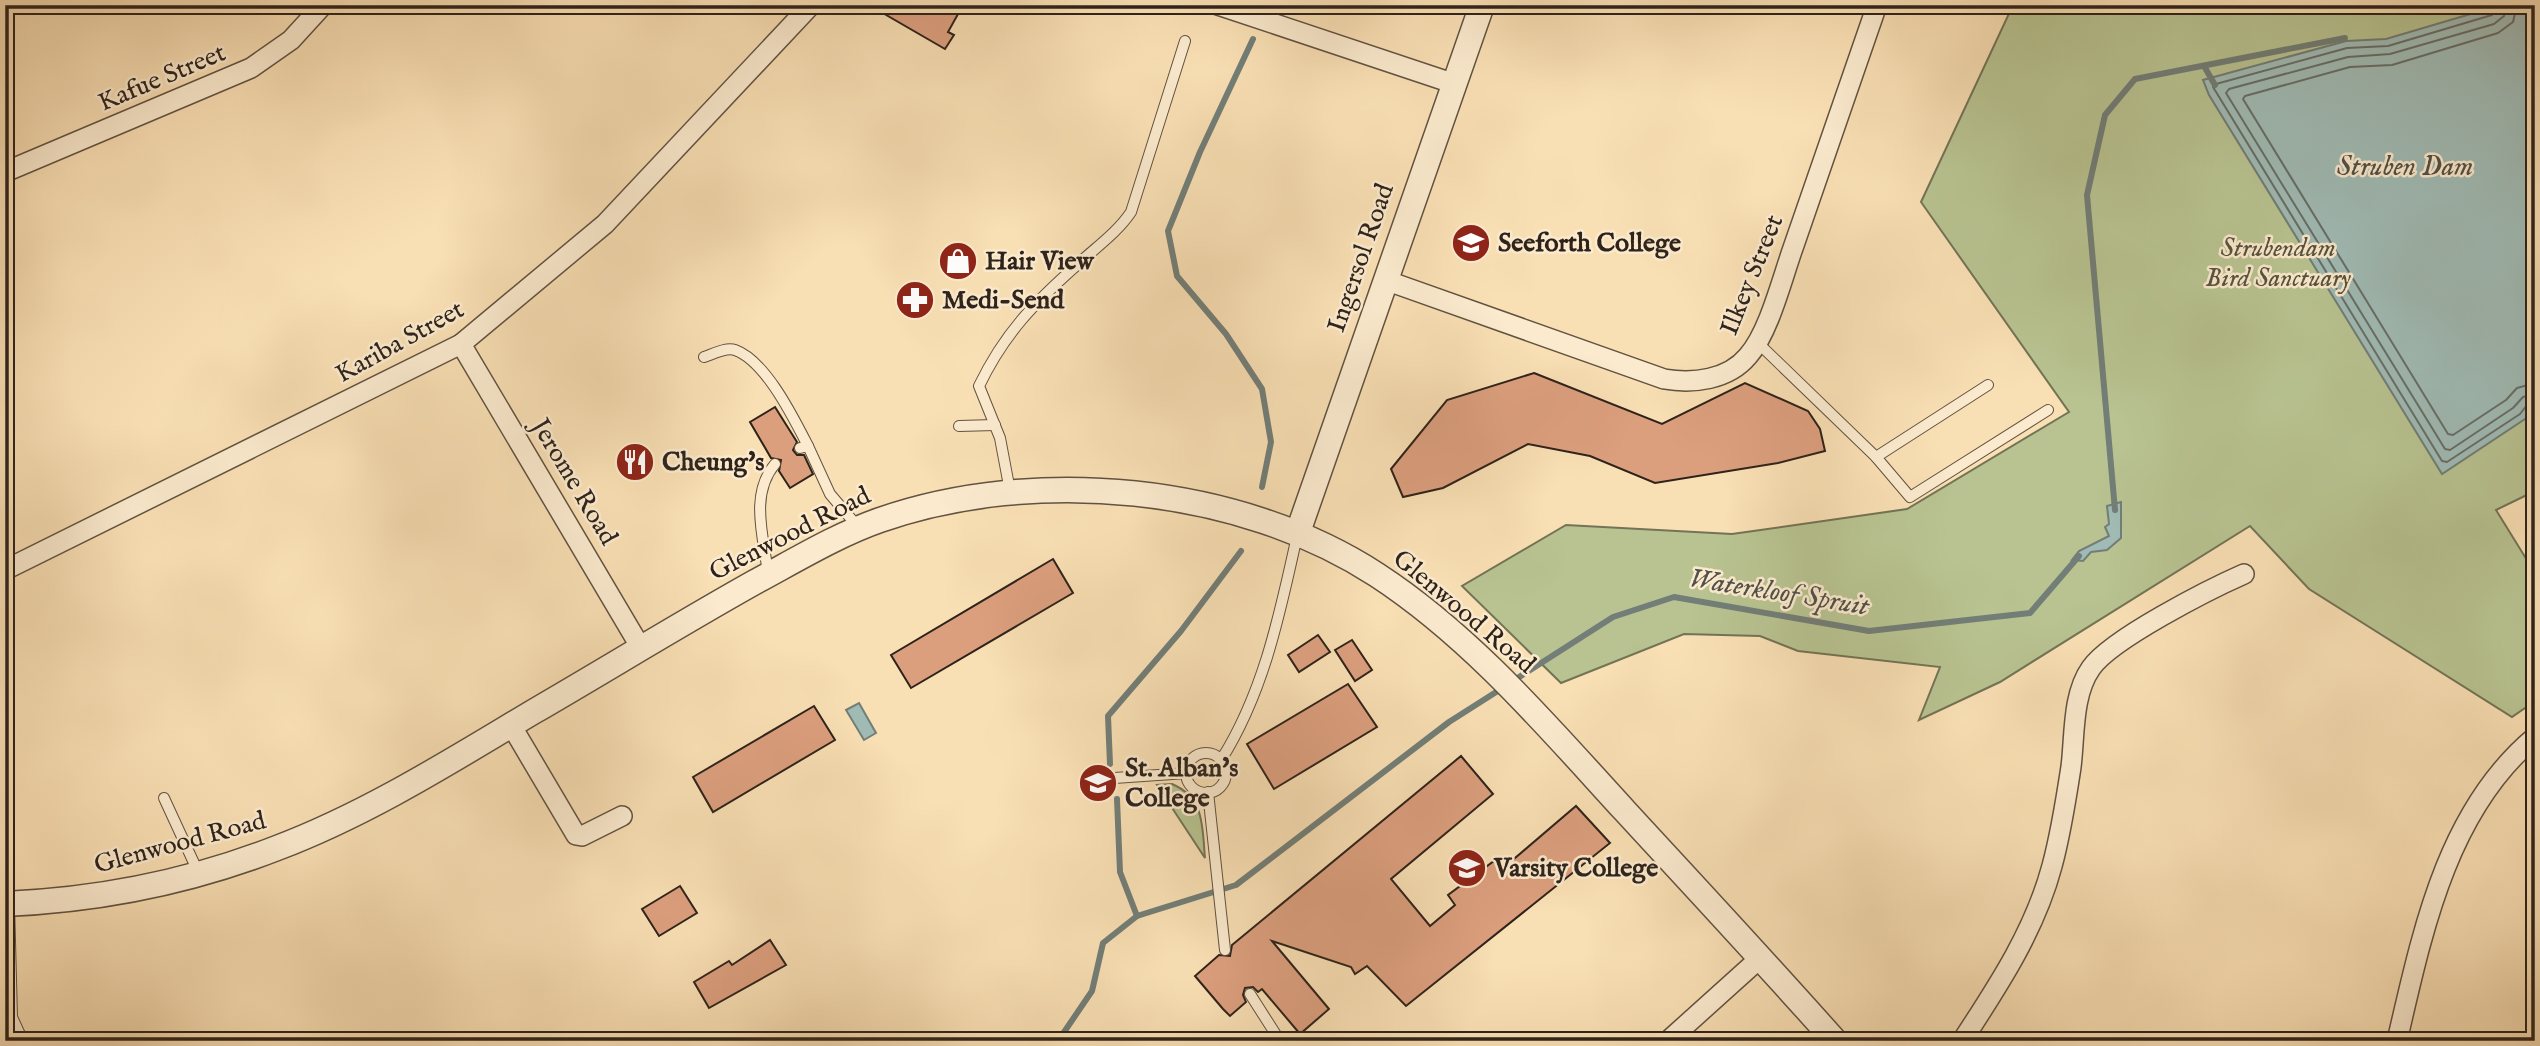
<svg xmlns="http://www.w3.org/2000/svg" width="2540" height="1046" font-family="'IM FELL English',serif">
<rect width="100%" height="100%" fill="#f9dfb4"/>
<filter id="stains"><feTurbulence type="fractalNoise" baseFrequency=".00286" numOctaves="4"/><feColorMatrix values="0 0 0 0 .2 0 0 0 0 .09 0 0 0 0 .02 0 0 0 .5 -.17"/></filter>
<radialGradient id="worn" r=".72"><stop offset=".6" stop-color="#630" stop-opacity="0"/><stop offset="1" stop-color="#630" stop-opacity=".3"/></radialGradient>
<g fill="#b8c391" stroke="#737356" stroke-width="2">
<path d="M2013 5H2535V491L2496 510 2535 573V701L2512 717 2309 589 2250 526 2000 682 1919 720 1940 667 1798 651 1760 636 1684 634 1561 683 1462 586 1566 525 1732 534 1907 509 2069 412 1921 202Z"/>
<path d="M1172 784C1205 798 1202 826 1205 858L1157 785Z"/>
</g>
<g fill="#a0bbb5" stroke="#727e77" stroke-width="2">
<path d="M2501 5 2535 6V406L2525 419 2442 474 2209 95 2203 80 2346 41 2386 39Z"/>
<path d="M2121 502V538L2107 550 2091 552 2083 561 2072 560 2079 551 2109 536 2105 527 2109 524 2107 506Z"/>
<path d="M859 703 876 733 864 740 846 710Z"/>
</g>
<g fill="none" stroke-linecap="round" stroke-linejoin="round">
<g stroke="#676f68" stroke-width="2">
<path d="M2498 5 2492 15 2388 46 2347 48 2216 84 2213 87 2442 461 2447 462 2520 414 2527 405 2535 403"/>
<path d="M2506 5 2504 16 2494 24 2390 54 2348 57 2229 89 2226 93 2445 449 2450 450 2513 408 2523 397 2535 394"/>
<path d="M2517 5 2513 22 2498 33 2392 65 2350 67 2245 96 2243 99 2448 434 2453 435 2506 400 2517 388 2535 383"/>
</g>
<g stroke="#727e77" stroke-width="6">
<path d="M1253 39 1200 152 1168 231 1177 276 1226 334 1262 389 1271 442 1262 487"/>
<path d="M2204 66 2215 85"/>
<path d="M2115 510 2087 195 2105 115 2135 79 2345 38"/>
<path d="M1513 681 1613 617 1674 597 1869 631 2030 613 2079 556"/>
<path d="M1110 764 1108 716 1181 631 1241 551"/>
<path d="M1117 799 1120 872 1137 916"/>
<path d="M1058 1041 1092 991 1103 943 1137 916 1236 885 1449 722 1504 687"/>
</g>
</g>
<g fill="#dc9f7e" stroke="#2e231b" stroke-width="2">
<path d="M869 5H963L948 32 954 35 945 49Z"/>
<path d="M1534 373 1662 424 1745 383 1808 411 1820 429 1825 451 1778 463 1655 483 1590 456 1528 444 1443 488 1403 497 1391 469 1447 400Z"/>
<path d="M775 407 797 442 793 450 797 455H804L813 474 790 488 779 471 781 460 771 458 750 422Z"/>
<path d="M1053 559 1073 593 911 688 891 655Z"/>
<path d="M1318 635 1330 652 1299 672 1288 655Z"/>
<path d="M1352 640 1372 670 1355 681 1335 650Z"/>
<path d="M1348 684 1377 727 1274 789 1247 744Z"/>
<path d="M814 706 835 740 713 812 693 777Z"/>
<path d="M1461 756 1493 794 1391 879 1430 926 1455 905 1448 895 1494 861 1501 870 1576 806 1610 843 1406 1006 1367 966 1355 974 1351 967 1272 941 1329 1009 1300 1034 1262 989 1258 992 1253 987 1245 988 1243 995 1246 1002 1230 1016 1223 1009 1195 976 1219 955 1230 956 1232 945Z"/>
<path d="M680 886 697 913 659 936 642 909Z"/>
<path d="M770 940 786 965 709 1008 694 982 729 961 732 965Z"/>
</g>
<g fill="none" stroke-linecap="round" stroke-linejoin="round">
<g stroke="#615241" stroke-width="12">
<g id="service">
<path d="M1757 342 1876 457 1988 385"/>
<path d="M704 357C713 354 726 347 735 350 766 361 794 419 808 446"/>
<path d="M959 426 995 425"/>
<path d="M800 448 808 446 830 494 858 527"/>
<path d="M1876 457 1910 497 2048 410"/>
<path d="M1010 491 1000 438 979 386C1004 334 1034 303 1077 265 1095 248 1117 233 1131 212L1185 41"/>
<path d="M768 574C764 538 749 495 775 464"/>
<circle cx="1206" cy="773" r="20"/>
<path d="M1221 760C1264 692 1280 613 1297 536"/>
<path d="M1100 779 1187 773"/>
<path d="M1208 792 1225 950"/>
<path d="M164 798 199 874"/>
<path d="M9 904 12 1017 23 1041"/>
<path d="M1250 994 1280 1041"/>
<path d="M1350 1041H1375"/>
</g>
</g>
<g stroke="#615241" stroke-width="22">
<g id="minor">
<path d="M1218 5 1455 84"/>
<path d="M5 172 251 68 291 40 323 5"/>
<path d="M1385 280 1664 379C1693 384 1728 380 1748 356 1769 332 1782 279 1793 248 1821 167 1849 86 1877 5"/>
<path d="M461 344 641 648"/>
<path d="M5 570 461 344 605 224 811 5"/>
<path d="M511 725 576 835 582 836 622 816"/>
<path d="M1668 1041 1759 959"/>
<path d="M1962 1041C1998 986 2035 930 2052 866 2061 833 2066 800 2071 767 2075 735 2072 695 2091 668 2111 639 2210 589 2244 574"/>
<path d="M2397 1041C2422 934 2446 811 2535 737"/>
</g>
</g>
<g stroke="#615241" stroke-width="27">
<g id="tertiary">
<path d="M1298 532 1482 5"/>
<path d="M5 904C99 900 190 882 277 848 367 814 451 761 533 712 607 669 680 624 755 582 796 560 837 535 880 520 1035 466 1239 485 1377 575 1472 637 1548 727 1625 811 1695 887 1766 963 1835 1041"/>
</g>
</g>
<use href="#service" stroke="#fbeace" stroke-width="10"/>
<use href="#minor" stroke="#fbeace" stroke-width="19"/>
<use href="#tertiary" stroke="#fbeace" stroke-width="24"/>
</g>
<defs>
<g id="school-disc" transform="scale(2.0125)"><circle r="9.5" fill="#8f2418" stroke="#fbeace"/><path d="M0-5L7-2L0 1L-7-2ZM-4 1L0 2.5L4 1V4Q0 6-4 4Z" fill="#fff"/></g>
<g id="shop-disc" transform="scale(2.0125)"><circle r="9.5" fill="#8f2418" stroke="#fbeace"/><path d="M-5-2.5h2.3a2.7 3.5 0 0 1 5.4 0H5L5.5 6h-11ZM-1.5-2.5h3a1.5 2.3 0 0 0-3 0Z" fill="#fff"/></g>
<g id="pharmacy-disc" transform="scale(2.0125)"><circle r="9.5" fill="#8f2418" stroke="#fbeace"/><path d="M-2-6h4v4h4v4h-4v4h-4v-4h-4v-4h4Z" fill="#fff"/></g>
<g id="restaurant-disc" transform="scale(2.0125)"><circle r="9.5" fill="#8f2418" stroke="#fbeace"/><path d="M-5-6h1v4h1v-4h1v4h1v-4h1v5L-1.5 .5V6h-2V.5L-5-1ZM5-6V6H3V1.5H1.5Q1.5-4 5-6Z" fill="#fff"/></g>
<g id="university-disc" transform="scale(2.0125)"><circle r="9.5" fill="#8f2418" stroke="#fbeace"/><path d="M0-5L7-2L0 1L-7-2ZM-4 1L0 2.5L4 1V4Q0 6-4 4Z" fill="#fff"/></g>
</defs>
<g fill-rule="evenodd">
<use href="#school-disc" x="1471" y="243"/>
<use href="#shop-disc" x="958" y="261"/>
<use href="#pharmacy-disc" x="915" y="300"/>
<use href="#restaurant-disc" x="635" y="462"/>
<use href="#school-disc" x="1098" y="783"/>
<use href="#university-disc" x="1467" y="868"/>
</g>
<g text-anchor="middle" dominant-baseline="central" stroke-width="5" stroke-linejoin="round" paint-order="stroke">
<g font-size="26" fill="#2e231b" stroke="#fbeace">
<text transform="translate(162 78) rotate(-23)">Kafue Street</text>
<text transform="translate(1361 258) rotate(-71)">Ingersol Road</text>
<text transform="translate(1752 275) rotate(-68)">Ilkey Street</text>
<text transform="translate(400 342) rotate(-29)">Kariba Street</text>
<text transform="translate(574 482) rotate(59)">Jerome Road</text>
<text transform="translate(790 534) rotate(-27)">Glenwood Road</text>
<text transform="translate(1464 612) rotate(40)">Glenwood Road</text>
<text transform="translate(180 843) rotate(-15)">Glenwood Road</text>
</g>
<g font-size="26" font-weight="bold" fill="#2e231b" stroke="#fbeace" text-anchor="start">
<text x="1498" y="243">Seeforth College</text>
<text x="985" y="261">Hair View</text>
<text x="942" y="300">Medi-Send</text>
<text x="662" y="462">Cheung's</text>
<text x="1125" y="768">St. Alban's<tspan x="1125" dy="30">College</tspan></text>
<text x="1494" y="868">Varsity College</text>
</g>
<g font-size="26" font-style="italic" fill="#57533e" stroke="#fbeace">
<text x="2278" y="248">Strubendam<tspan x="2278" dy="30">Bird Sanctuary</tspan></text>
</g>
<g font-size="28" font-style="italic" fill="#505149" stroke="#fbeace">
<text x="2405" y="167">Struben Dam</text>
<text transform="translate(1779 593) rotate(9)">Waterkloof Spruit</text>
</g>
</g>
<rect width="2540" height="1046" fill="none" stroke="#f9dfb4" stroke-width="28"/>
<rect x="7" y="7" width="2526" height="1032" fill="none" stroke="#2e231b" stroke-width="3.5"/>
<rect x="14" y="14" width="2512" height="1018" fill="none" stroke="#2e231b" stroke-width="2"/>
<rect width="100%" height="100%" filter="url(#stains)"/>
<rect width="100%" height="100%" fill="url(#worn)"/>
</svg>
